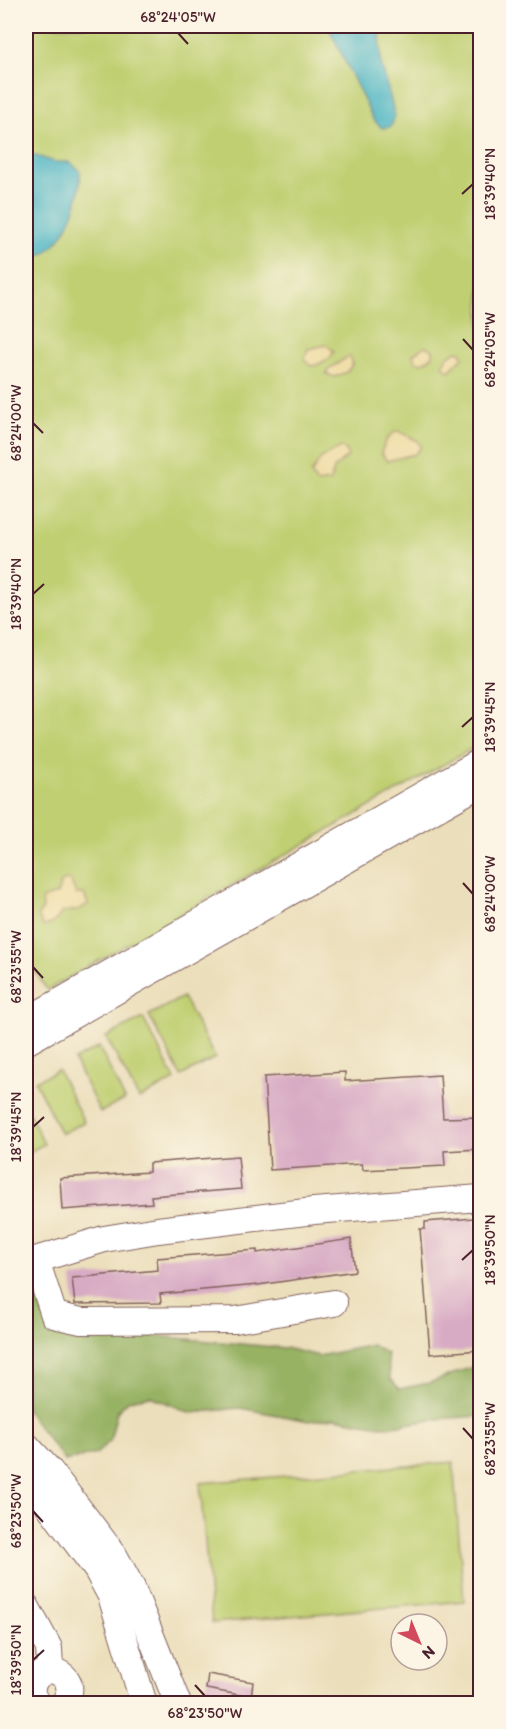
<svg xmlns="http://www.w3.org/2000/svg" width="506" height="1729" font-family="Itim,sans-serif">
<rect width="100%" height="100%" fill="#fcf5e5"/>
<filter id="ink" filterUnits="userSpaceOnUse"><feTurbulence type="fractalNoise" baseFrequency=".0167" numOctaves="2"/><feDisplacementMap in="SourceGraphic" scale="12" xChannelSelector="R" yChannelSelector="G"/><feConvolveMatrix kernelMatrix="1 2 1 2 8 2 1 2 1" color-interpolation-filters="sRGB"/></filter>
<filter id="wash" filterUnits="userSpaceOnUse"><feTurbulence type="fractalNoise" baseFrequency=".008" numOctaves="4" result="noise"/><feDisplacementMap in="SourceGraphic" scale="24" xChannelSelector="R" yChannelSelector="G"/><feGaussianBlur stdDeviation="1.35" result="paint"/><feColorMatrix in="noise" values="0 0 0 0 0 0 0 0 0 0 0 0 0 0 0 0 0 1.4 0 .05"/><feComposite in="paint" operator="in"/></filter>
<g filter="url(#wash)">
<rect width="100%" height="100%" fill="#ebdeba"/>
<g fill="#bfcf71" stroke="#84774e" stroke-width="1.5">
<path d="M26 26H480V744L47 990 26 957Z"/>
<path d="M183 997 215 1058 181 1076 149 1015Z"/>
<path d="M143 1018 175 1080 139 1099 106 1037Z"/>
<path d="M99 1047 125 1100 100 1112 74 1060Z"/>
<path d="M58 1070 84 1122 61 1134 35 1081Z"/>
<path d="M26 1107 44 1144 26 1154Z"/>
<path d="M453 1462 464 1601 212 1623 200 1483Z"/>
</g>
<path fill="#97b263" stroke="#706847" stroke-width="1.5" d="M29 1286 46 1318 86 1343 124 1333 285 1348 319 1356 372 1345 387 1354 390 1378 399 1389 429 1383 480 1364V1416L437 1419 387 1427 334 1418 309 1421 240 1408 191 1413 150 1396 129 1400 117 1412 110 1441 96 1454 65 1461 26 1410V1287Z"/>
<g fill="#eeda9e" stroke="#9c7c64" stroke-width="1.5">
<path d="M326 345 334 351 330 358 317 365 311 366 304 359 308 349Z"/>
<path d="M425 346 433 350V356L422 363 415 361 413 354Z"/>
<path d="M457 351 462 353 463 357 449 371 443 366 448 356Z"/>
<path d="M349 356 353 363 347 372 335 377 326 374 329 369Z"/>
<path d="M398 431 418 441 421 447 415 454 387 461 381 453C384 444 388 434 398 431Z"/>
<path d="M341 447 346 450 348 456 335 467 330 481 317 483 311 474 321 458Z"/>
<path d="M70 879 76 894H84L88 905 78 910 63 912 52 924 43 926 38 915 43 909 42 899 57 894 61 882Z"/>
</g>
<g fill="#47b3c3" stroke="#486977" stroke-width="1.5">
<path d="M328 26H380L381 63 395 116 391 127 382 128 373 119Z"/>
<path d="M26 153 55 162H70L80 171C82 198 69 235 46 252 39 256 32 259 26 264Z"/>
</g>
<g id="blocks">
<g fill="#d8abc4">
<path d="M345 1072V1081L440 1075 443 1118 480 1117V1149L444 1151 445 1166 363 1170 362 1164 270 1170 264 1077Z"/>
<path d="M238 1156 241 1189 151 1196 152 1203 62 1210 60 1178 149 1172V1163Z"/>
<path d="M474 1218 475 1226H480V1350L430 1354 420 1229H425V1222Z"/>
<path d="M351 1239 355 1271 258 1285 160 1294 161 1303 75 1304 72 1278 158 1270 157 1258 257 1250V1253Z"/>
<path d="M208 1674 253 1682 251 1697 206 1689Z"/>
</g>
</g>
</g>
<g filter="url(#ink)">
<use href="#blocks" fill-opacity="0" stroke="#82625d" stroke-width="1.5"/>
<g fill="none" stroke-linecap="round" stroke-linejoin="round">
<g stroke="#82625d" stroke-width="28">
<g id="minor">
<path d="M26 1021 480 762"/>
<path d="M26 1042 480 784"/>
<path d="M36 1260 54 1315 81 1321 235 1320 334 1303"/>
<path d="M26 1263 104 1239 158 1230 314 1211 480 1198"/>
<path d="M26 1445 50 1471 114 1555 132 1588 178 1704"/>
<path d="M26 1475 97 1570 111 1596 144 1704"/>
<path d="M26 1606 49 1648 50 1670"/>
<path d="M38 1704C25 1690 34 1674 50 1670 68 1673 76 1689 63 1704"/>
</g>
</g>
<use href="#minor" stroke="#fff" stroke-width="26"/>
</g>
</g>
<path fill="none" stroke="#4a1f2b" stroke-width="2" d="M178 33 188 44M462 194 473 184M463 339 473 350M33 423 43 433M33 594 44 584M462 727 473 717M463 883 473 894M33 967 43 978M33 1127 44 1117M462 1260 473 1250M463 1428 473 1439M33 1511 43 1522M33 1660 44 1650M195 1685 205 1696"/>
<rect width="506" height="1729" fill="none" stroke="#fcf5e5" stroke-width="66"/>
<g transform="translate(419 1642) rotate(137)"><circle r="28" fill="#fcf5e5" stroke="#b59f9b" stroke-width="1.5"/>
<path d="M0-4.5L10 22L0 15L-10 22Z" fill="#d1495b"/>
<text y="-9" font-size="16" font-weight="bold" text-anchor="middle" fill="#4a1f2b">N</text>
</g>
<rect x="33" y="33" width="440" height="1663" fill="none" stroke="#4a1f2b" stroke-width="2"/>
<g font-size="15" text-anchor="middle" fill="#4a1f2b">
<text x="178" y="22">68°24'05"W</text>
<text transform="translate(490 184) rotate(-90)" y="5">18°39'40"N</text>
<text transform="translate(490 350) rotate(-90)" y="5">68°24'05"W</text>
<text transform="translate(16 423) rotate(-90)" y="5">68°24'00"W</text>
<text transform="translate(16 594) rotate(-90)" y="5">18°39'40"N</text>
<text transform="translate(490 717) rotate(-90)" y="5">18°39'45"N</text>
<text transform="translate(490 894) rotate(-90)" y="5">68°24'00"W</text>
<text transform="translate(16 967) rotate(-90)" y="5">68°23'55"W</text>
<text transform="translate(16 1127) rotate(-90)" y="5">18°39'45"N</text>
<text transform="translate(490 1250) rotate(-90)" y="5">18°39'50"N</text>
<text transform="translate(490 1439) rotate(-90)" y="5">68°23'55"W</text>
<text transform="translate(16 1511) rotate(-90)" y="5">68°23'50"W</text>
<text transform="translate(16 1660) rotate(-90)" y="5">18°39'50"N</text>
<text x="205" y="1718">68°23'50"W</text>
</g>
</svg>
